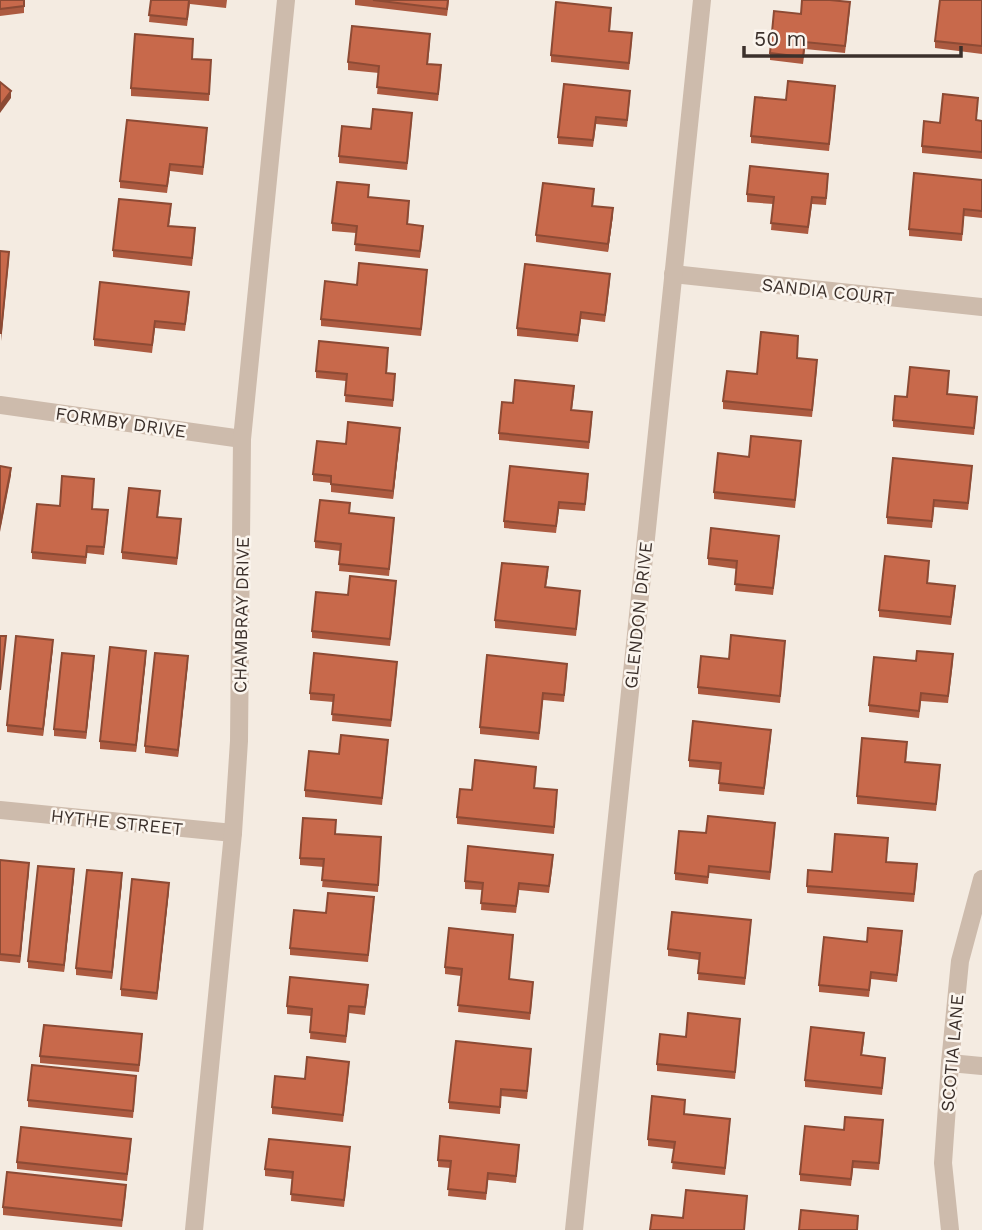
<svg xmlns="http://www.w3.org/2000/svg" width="982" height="1230" font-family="'Work Sans',sans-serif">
<rect width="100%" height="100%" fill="#f4ebe1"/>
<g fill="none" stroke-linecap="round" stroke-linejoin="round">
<g stroke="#cdbbac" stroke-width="18">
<path d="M673 274 982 307"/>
<path d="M0 405 242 439"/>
<path d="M0 810 233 833"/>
<path d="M950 1063 982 1066"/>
<path d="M194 1230 233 833 239 741 242 439 286 0"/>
<path d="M574 1230 702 0"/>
<path d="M950 1230 943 1163 950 1063 960 961 982 879"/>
</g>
</g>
<g fill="#ac5a40">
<path d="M0 0 24 6V13L0 16Z"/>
<path d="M151 0H227L226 8 190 4 187 26 149 22Z"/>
<path d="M355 0H449L447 16 355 5Z"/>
<path d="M982 0V54L935 48V41Z"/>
<path d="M850 9 845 53 805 49 803 64 770 60V53Z"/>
<path d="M611 15 610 31 632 40 629 70 551 62V55Z"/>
<path d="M430 42 428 64 441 72 438 101 377 94 379 73 348 70V62Z"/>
<path d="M193 46 192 59 211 67 209 101 131 96V88Z"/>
<path d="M835 93 829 151 751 143V136L786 100Z"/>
<path d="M630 98 627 127 596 124 593 147 558 144V137Z"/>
<path d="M978 105 976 120 982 121V159L922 153V146L940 123Z"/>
<path d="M412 120 407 170 339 163V156L371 129Z"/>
<path d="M207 135 203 175 170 171 167 193 120 188V181Z"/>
<path d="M982 180V218L964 216 962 241 909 236V229Z"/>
<path d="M828 181 826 205 812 204 808 234 771 230 773 204 747 202V194Z"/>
<path d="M594 196 593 206 613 215 608 252 536 242V235Z"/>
<path d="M368 197 409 208 408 224 423 233 420 258 355 251 356 233 332 231V223Z"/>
<path d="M171 211 169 226 195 236 192 266 113 257V250Z"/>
<path d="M427 277 421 336 321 326V319Z"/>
<path d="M610 281 605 322 581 319 578 342 517 336V328Z"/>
<path d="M189 299 185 331 155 328 152 353 94 346V339Z"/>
<path d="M798 343 797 358 817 368 812 417 723 409V401Z"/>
<path d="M388 356 387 373 395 381 393 407 345 402 346 381 316 378V371Z"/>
<path d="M949 378 948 394 977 405 974 435 893 427V420L907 397Z"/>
<path d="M574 393 572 410 592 419 589 449 499 440V433L513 403Z"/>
<path d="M400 435 393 499 331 492V483L313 481V474L346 444Z"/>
<path d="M801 449 795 508 714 499V492L749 457Z"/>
<path d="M972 473 968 510 934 507 932 528 887 524V517Z"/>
<path d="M588 482 585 511 559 509 556 533 504 528V521Z"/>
<path d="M94 486 92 509 108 517 104 555 87 553 86 564 32 559V552L60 506Z"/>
<path d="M160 498 158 517 181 526 177 565 122 559V552Z"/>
<path d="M350 513 394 525 389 576 339 571 340 551 315 548V541Z"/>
<path d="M779 543 773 595 735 591 737 569 708 565V558Z"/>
<path d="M929 568 928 583 955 593 951 625 879 617V610Z"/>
<path d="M548 574 546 587 580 598 576 636 495 628V620Z"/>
<path d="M396 588 390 646 312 638V631L348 595Z"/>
<path d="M53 647 43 736 7 732V725Z"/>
<path d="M785 648 780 703 698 694V687L729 659Z"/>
<path d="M146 658 136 752 100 749V741Z"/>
<path d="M916 661 953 662 948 703 921 701 919 718 869 712V705Z"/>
<path d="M94 663 86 739 54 736V729Z"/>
<path d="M188 663 178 757 145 753V746Z"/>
<path d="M397 669 391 727 332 721 333 702 310 700V693Z"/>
<path d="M567 671 564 702 543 700 539 740 480 734V727Z"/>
<path d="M771 737 764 795 719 791 720 770 689 767V760Z"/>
<path d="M388 747 382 805 305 797V790L339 754Z"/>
<path d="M907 749 906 762 940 772 936 811 857 804V796Z"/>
<path d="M536 774 535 788 557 798 554 834 457 824V817L472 790Z"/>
<path d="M775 830 770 880 709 873 708 884 675 880V873L706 833Z"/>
<path d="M336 834 381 837 378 892 322 887 324 867 300 865V858Z"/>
<path d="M888 845 886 862 917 872 914 902 807 893V886L832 872Z"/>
<path d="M0 860 29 870 20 963 0 961Z"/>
<path d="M553 862 549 893 519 890 516 913 481 910 482 890 465 889V881Z"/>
<path d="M74 877 64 972 28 968V961Z"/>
<path d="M122 881 112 979 76 975V968Z"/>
<path d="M169 890 157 1000 121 996V989Z"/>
<path d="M374 905 368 962 290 955V948L326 913Z"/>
<path d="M751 927 745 985 698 980 699 960 668 956V949Z"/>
<path d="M902 939 897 982 871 979 869 997 819 992V985L867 942Z"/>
<path d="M513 942 509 979 533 989 530 1020 458 1012 461 976 445 974V967Z"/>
<path d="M368 992 365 1015 349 1013 346 1043 310 1039 311 1016 287 1014V1006Z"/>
<path d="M740 1026 735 1079 657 1071V1064L686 1037Z"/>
<path d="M864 1040 862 1055 885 1065 882 1095 805 1087V1080Z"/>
<path d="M142 1041 139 1072 40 1063V1056Z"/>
<path d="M531 1056 527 1099 501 1096 500 1114 449 1109V1102Z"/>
<path d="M349 1069 343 1122 272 1114V1107Z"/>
<path d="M136 1083 133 1118 28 1107V1100Z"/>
<path d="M685 1107 684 1114 730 1126 725 1175 672 1169 674 1149 648 1146V1139Z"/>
<path d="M883 1128 879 1170 853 1168 851 1186 800 1181V1174L844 1130Z"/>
<path d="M131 1146 127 1181 17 1169V1162Z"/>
<path d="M519 1152 516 1183 488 1180 486 1200 448 1196 450 1168 438 1167V1160Z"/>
<path d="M350 1155 344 1207 291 1201 292 1179 265 1176V1169Z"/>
<path d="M126 1192 122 1227 3 1215V1207Z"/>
</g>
<g fill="#8c4a34">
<path d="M11 91V98L0 113V106Z"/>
<path d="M613 208V215L608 252V244Z"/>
<path d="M9 252V259L1 341V333Z"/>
<path d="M400 428V435L393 499V491Z"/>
<path d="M11 468V475L0 532V525Z"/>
<path d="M53 640V647L43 736V729Z"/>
<path d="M146 651V658L136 752V745Z"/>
<path d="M94 656V663L86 739V732Z"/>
<path d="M188 656V663L178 757V750Z"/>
<path d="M29 863V870L20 963V956Z"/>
<path d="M74 869V877L64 972V965Z"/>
<path d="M122 873V881L112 979V972Z"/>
<path d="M169 883V890L157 1000V993Z"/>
</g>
<g fill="#c8694b" stroke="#8c4a34" stroke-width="2">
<path d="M0 0H24V6L0 9Z"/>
<path d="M151 0H189L187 19 149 15Z"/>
<path d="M373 0H448L447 9Z"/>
<path d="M802 0H830L850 2 845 46 805 42 803 57 770 53 774 11 801 14Z"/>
<path d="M940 0H982V46L935 41Z"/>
<path d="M556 2 611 8 609 31 632 33 629 63 551 55Z"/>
<path d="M352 26 430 34 427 64 441 65 438 94 377 87 379 66 348 62Z"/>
<path d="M135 34 193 39 192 59 211 60 209 94 131 88Z"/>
<path d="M788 81 835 86 829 144 751 136 755 97 786 100Z"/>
<path d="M0 82 11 91 0 106Z"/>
<path d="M564 84 630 91 627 120 596 117 593 140 558 137Z"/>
<path d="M943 94 978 98 976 120 982 121V152L922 146 924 121 940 123Z"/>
<path d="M373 109 412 113 407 163 339 156 342 126 371 129Z"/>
<path d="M127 120 207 128 203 167 170 164 167 186 120 181Z"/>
<path d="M750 166 828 174 826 198 812 197 808 227 771 223 774 197 747 194Z"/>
<path d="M914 173 982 180V211L964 209 962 234 909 229Z"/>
<path d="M337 182 369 185 368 197 409 201 407 224 423 226 420 251 355 244 357 226 332 223Z"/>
<path d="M543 183 594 189 592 206 613 208 608 244 536 235Z"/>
<path d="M119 199 171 204 168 226 195 228 192 258 113 250Z"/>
<path d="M0 251 9 252 1 333H0Z"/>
<path d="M359 263 427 270 421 329 321 319 325 281 357 285Z"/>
<path d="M525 264 610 274 605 315 581 312 578 335 517 328Z"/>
<path d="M100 282 189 292 185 324 155 321 152 345 94 339Z"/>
<path d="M761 332 798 336 797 358 817 360 812 410 723 401 727 371 757 374Z"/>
<path d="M319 341 388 348 386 373 395 374 393 400 345 395 347 374 316 371Z"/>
<path d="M910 367 949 371 947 394 977 397 974 428 893 420 895 396 907 397Z"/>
<path d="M515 380 574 386 571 410 592 412 589 442 499 433 502 402 513 403Z"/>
<path d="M348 422 400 428 393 491 331 484V476L313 474 317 441 346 444Z"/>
<path d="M751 436 801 441 795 500 714 492 718 453 749 457Z"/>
<path d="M893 458 972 466 968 503 934 500 932 521 887 517Z"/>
<path d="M0 466 11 468 0 525Z"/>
<path d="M510 466 588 474 585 504 559 502 556 526 504 521Z"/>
<path d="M62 476 94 479 92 509 108 510 104 547 87 546 86 557 32 552 37 504 60 506Z"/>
<path d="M129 488 160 491 157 517 181 519 177 558 122 552Z"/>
<path d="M320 500 350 503 349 513 394 518 389 569 339 564 341 544 315 541Z"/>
<path d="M711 528 779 536 773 588 735 584 737 561 708 558Z"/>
<path d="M885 556 929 561 927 583 955 586 951 617 879 610Z"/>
<path d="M502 563 548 567 545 587 580 591 576 629 495 620Z"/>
<path d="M350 576 396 581 390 639 312 631 316 592 348 595Z"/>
<path d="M731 635 785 641 780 696 698 687 701 656 729 659Z"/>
<path d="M0 636H6L0 690Z"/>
<path d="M16 636 53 640 43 729 7 725Z"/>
<path d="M110 647 146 651 136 745 100 741Z"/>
<path d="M917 651 953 654 948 696 921 693 919 711 869 705 874 657 916 661Z"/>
<path d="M62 653 94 656 86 732 54 729Z"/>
<path d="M155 653 188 656 178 750 145 746Z"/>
<path d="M314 653 397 662 391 720 332 714 334 695 310 693Z"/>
<path d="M487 655 567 664 564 695 543 693 539 733 480 727Z"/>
<path d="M693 721 771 730 764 788 719 783 721 763 689 760Z"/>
<path d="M341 735 388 740 382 798 305 790 309 751 339 754Z"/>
<path d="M862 738 907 742 905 762 940 765 936 804 857 796Z"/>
<path d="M475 760 536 767 534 788 557 790 554 827 457 817 460 789 472 790Z"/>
<path d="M708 816 775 823 770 872 709 866 708 877 675 873 679 831 706 833Z"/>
<path d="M303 818 336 820 335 834 381 837 378 885 322 880 324 859 300 858Z"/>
<path d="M835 834 888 838 886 862 917 864 914 894 807 886 808 870 832 872Z"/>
<path d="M468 846 553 855 549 886 519 883 516 906 481 903 483 883 465 881Z"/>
<path d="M0 860 29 863 20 956 0 954Z"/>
<path d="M38 866 74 869 64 965 28 961Z"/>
<path d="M87 870 122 873 112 972 76 968Z"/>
<path d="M132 879 169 883 157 993 121 989Z"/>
<path d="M328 893 374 897 368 955 290 948 294 910 326 913Z"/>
<path d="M672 912 751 920 745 978 698 973 700 953 668 949Z"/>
<path d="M449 928 513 935 509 979 533 982 530 1013 458 1005 462 969 445 967Z"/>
<path d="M868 928 902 931 897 975 871 972 869 990 819 985 824 937 867 942Z"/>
<path d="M290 977 368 985 365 1007 349 1006 346 1036 310 1032 312 1009 287 1006Z"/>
<path d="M688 1013 740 1019 735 1072 657 1064 660 1034 686 1037Z"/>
<path d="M44 1025 142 1034 139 1065 40 1056Z"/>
<path d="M811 1027 864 1033 861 1055 885 1058 882 1088 805 1080Z"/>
<path d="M456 1041 531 1049 527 1091 501 1089 500 1107 449 1102Z"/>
<path d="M307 1057 349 1062 343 1115 272 1107 275 1076 305 1079Z"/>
<path d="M32 1065 136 1076 133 1111 28 1100Z"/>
<path d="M652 1096 685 1100 684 1114 730 1119 725 1168 672 1162 675 1142 648 1139Z"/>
<path d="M845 1117 883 1120 879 1163 853 1161 851 1179 800 1174 805 1126 844 1130Z"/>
<path d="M21 1127 131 1139 127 1174 17 1162Z"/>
<path d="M440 1136 519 1145 516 1176 488 1173 486 1193 448 1189 451 1161 438 1160Z"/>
<path d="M269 1139 350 1147 344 1200 291 1194 293 1172 265 1169Z"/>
<path d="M7 1172 126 1185 122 1220 3 1207Z"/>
<path d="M686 1190 747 1196 744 1230H650L652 1215 683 1218Z"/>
<path d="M801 1210 858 1216 857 1230H799Z"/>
</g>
<g text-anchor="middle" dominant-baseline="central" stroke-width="5" stroke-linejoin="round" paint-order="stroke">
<g font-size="18" fill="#3b302b" stroke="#fbf5ee">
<text transform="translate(828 291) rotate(6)">SANDIA COURT</text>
<text transform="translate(121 422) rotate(8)">FORMBY DRIVE</text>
<text transform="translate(241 615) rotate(-89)">CHAMBRAY DRIVE</text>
<text transform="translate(638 615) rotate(-84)">GLENDON DRIVE</text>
<text transform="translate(117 822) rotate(6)">HYTHE STREET</text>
<text transform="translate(952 1053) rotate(-85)">SCOTIA LANE</text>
</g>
</g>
<path d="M744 46v10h217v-10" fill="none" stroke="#3b302b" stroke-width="3.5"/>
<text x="754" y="46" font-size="21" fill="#3b302b" stroke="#fbf5ee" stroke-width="5" paint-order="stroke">50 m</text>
</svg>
